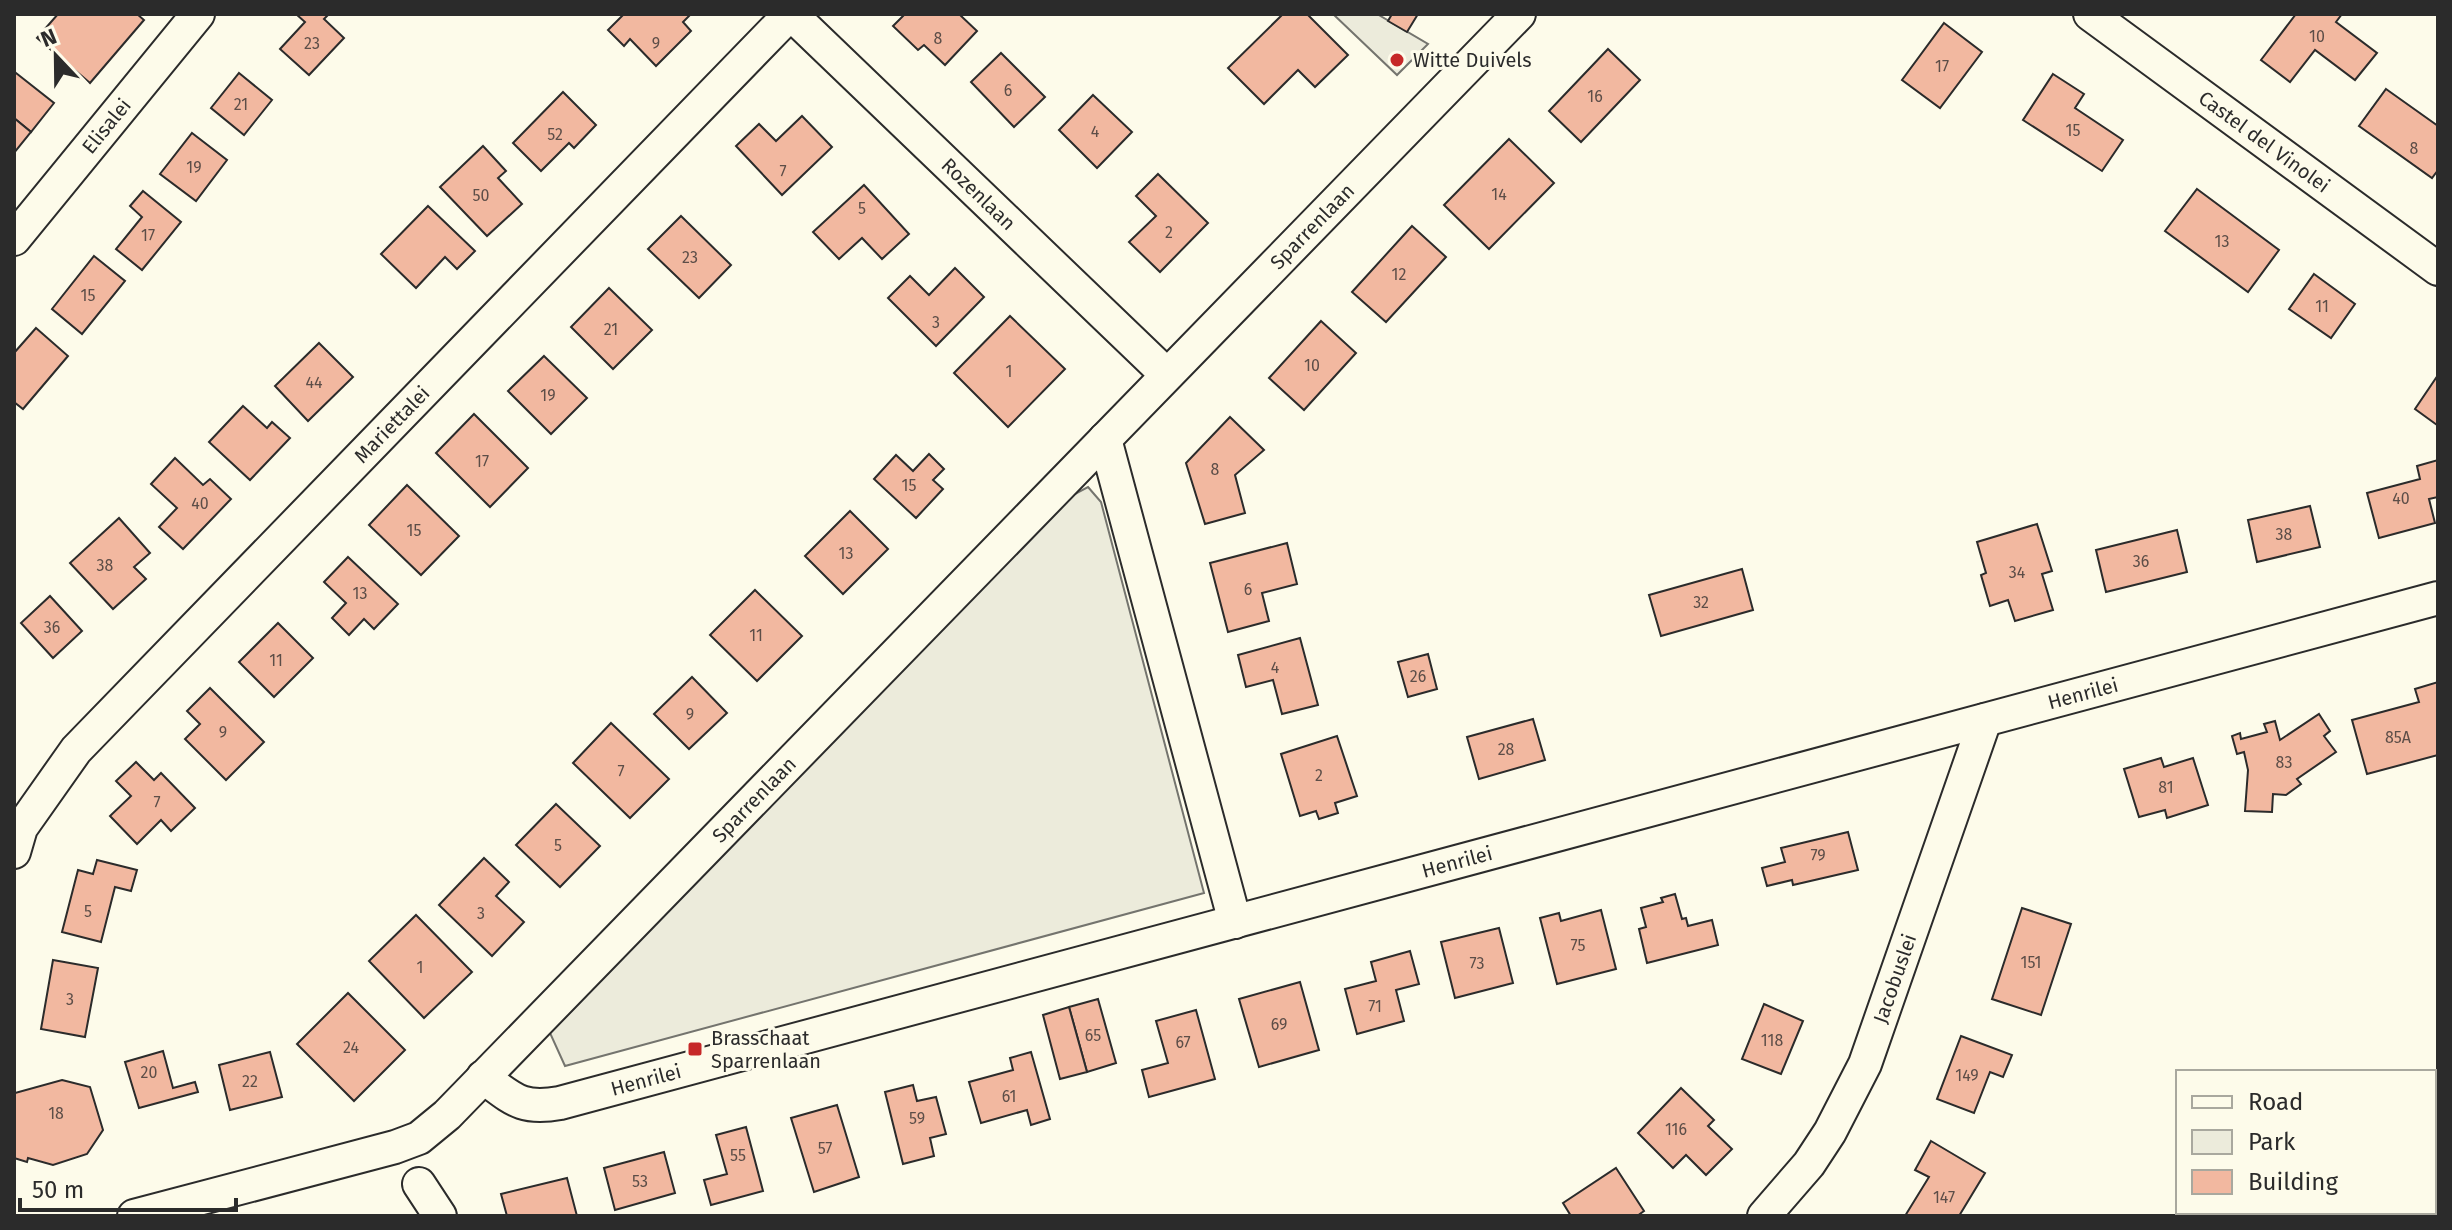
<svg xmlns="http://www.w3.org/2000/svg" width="2452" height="1230" font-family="'Fira Sans',sans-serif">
<rect width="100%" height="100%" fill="#fdfbea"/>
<g fill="#ecebdb" stroke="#74746e" stroke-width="2">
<path d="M1333 14H1377L1428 44 1397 75Z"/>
<path d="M1088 487 1101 502 1204 893 565 1066 550 1033 1071 496Z"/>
</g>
<g fill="#f2b8a0" stroke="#2b2b2b" stroke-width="2">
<path d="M58 14H137L144 20 90 83 37 38Z"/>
<path d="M296 14H329L324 19 344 38 309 75 280 49 305 22Z"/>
<path d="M624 14H691L683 22 691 31 656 66 630 39 624 46 608 30Z"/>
<path d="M905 14H959L977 31 945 65 924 45 918 50 893 26Z"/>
<path d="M1283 14H1307L1348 55 1315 87 1298 70 1264 104 1228 68Z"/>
<path d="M1392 14H1418L1407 32 1388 21Z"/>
<path d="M2296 14H2342L2336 22 2377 53 2355 80 2315 50 2290 82 2261 60Z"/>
<path d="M1944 23 1982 52 1940 108 1902 80Z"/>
<path d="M1608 49 1640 80 1581 142 1549 111Z"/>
<path d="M1001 53 1045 97 1014 127 971 82Z"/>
<path d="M16 73 54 103 31 132 14 118V76Z"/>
<path d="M239 73 272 100 244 135 211 108Z"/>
<path d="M2053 74 2084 94 2075 108 2123 140 2102 171 2023 120Z"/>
<path d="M2386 89 2438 126V170L2432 178 2359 126Z"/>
<path d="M563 92 596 125 574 148 569 143 541 171 513 143Z"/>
<path d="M1093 95 1132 132 1097 168 1059 130Z"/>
<path d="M802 116 832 147 782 195 736 146 759 124 776 141Z"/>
<path d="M14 118 31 132 14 153Z"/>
<path d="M192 133 227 160 196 201 160 174Z"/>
<path d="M1509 139 1554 183 1489 249 1444 205Z"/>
<path d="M483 146 506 171 498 178 522 204 487 236 440 187Z"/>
<path d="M1158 174 1208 223 1160 272 1129 242 1156 216 1136 196Z"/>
<path d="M864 185 909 234 882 259 862 238 839 259 813 232Z"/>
<path d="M2197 189 2279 250 2248 292 2165 231Z"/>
<path d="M143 191 181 222 142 270 116 249 142 217 130 206Z"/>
<path d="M428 206 475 251 457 269 445 257 416 288 381 254Z"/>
<path d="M681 216 731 265 699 298 648 249Z"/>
<path d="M1412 226 1446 257 1386 322 1352 292Z"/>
<path d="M94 256 125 281 82 334 52 309Z"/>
<path d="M955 268 984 297 936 346 888 298 910 276 929 295Z"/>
<path d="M2314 274 2355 304 2331 338 2289 309Z"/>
<path d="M609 288 652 330 613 369 571 327Z"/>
<path d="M1010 316 1065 369 1008 427 954 373Z"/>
<path d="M1321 321 1356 353 1304 410 1269 378Z"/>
<path d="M36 328 68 356 23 409 14 402V353Z"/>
<path d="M319 343 353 377 308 421 275 386Z"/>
<path d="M544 356 587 398 551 434 508 391Z"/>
<path d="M2438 375V424L2437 425 2415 409Z"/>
<path d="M243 406 267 428 272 422 290 438 250 480 209 442Z"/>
<path d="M474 414 528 468 490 507 436 453Z"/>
<path d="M1230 417 1264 450 1235 475 1245 513 1205 524 1186 463Z"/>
<path d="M929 454 944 469 933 480 943 489 916 518 874 479 896 455 913 471Z"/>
<path d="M175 458 203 485 210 479 231 499 183 549 159 527 177 508 151 484Z"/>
<path d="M2438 460V497L2429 499 2435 523 2379 538 2367 493 2420 479 2417 466Z"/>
<path d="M407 485 459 536 421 575 369 525Z"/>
<path d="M2310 506 2320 547 2257 562 2248 520Z"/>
<path d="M850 511 888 549 843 594 805 556Z"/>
<path d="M119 518 150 553 134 567 146 579 113 609 70 563Z"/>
<path d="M2037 524 2052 571 2042 574 2053 610 2015 621 2008 600 1990 606 1981 575 1986 573 1977 542Z"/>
<path d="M2177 530 2187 572 2106 592 2096 550Z"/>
<path d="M1287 543 1297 584 1262 593 1269 621 1228 632 1210 563Z"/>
<path d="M348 557 398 604 374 629 364 619 349 635 332 618 346 603 324 582Z"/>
<path d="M1742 569 1753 610 1661 636 1649 595Z"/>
<path d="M755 590 802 636 757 681 710 635Z"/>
<path d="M50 596 82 631 53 658 21 623Z"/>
<path d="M278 623 313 658 274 697 239 662Z"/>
<path d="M1300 638 1318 705 1282 714 1273 680 1246 687 1238 655Z"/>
<path d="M1428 654 1437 689 1408 697 1398 662Z"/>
<path d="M692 677 727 713 689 749 654 714Z"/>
<path d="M2438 682V755L2367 774 2352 720 2419 702 2415 689Z"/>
<path d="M210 688 264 742 226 780 185 739 200 724 187 711Z"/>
<path d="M2319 714 2330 731 2324 736 2336 752 2297 779 2301 784 2286 795 2273 794 2272 812 2245 811 2248 770 2244 752 2237 754 2232 736 2240 733 2241 739 2267 732 2264 724 2275 721 2280 740Z"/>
<path d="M1533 719 1545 760 1479 779 1467 737Z"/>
<path d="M611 723 669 779 630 818 573 763Z"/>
<path d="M1337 736 1357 796 1335 803 1338 813 1319 819 1316 811 1300 816 1281 754Z"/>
<path d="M2161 758 2164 767 2193 758 2208 805 2167 818 2165 810 2139 817 2124 769Z"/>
<path d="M136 762 154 780 161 773 195 808 171 831 161 820 137 844 110 816 131 796 116 781Z"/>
<path d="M556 804 600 846 560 887 516 845Z"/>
<path d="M1848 832 1858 870 1793 885 1792 880 1767 886 1762 868 1785 862 1781 848Z"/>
<path d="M484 858 509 882 496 896 524 922 492 956 439 905Z"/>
<path d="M97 860 137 870 131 891 115 887 101 942 62 932 78 870 93 874Z"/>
<path d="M1675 894 1682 919 1686 918 1688 926 1712 920 1718 945 1647 963 1639 929 1646 927 1641 908 1663 902 1661 898Z"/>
<path d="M2022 908 2071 924 2041 1015 1992 999Z"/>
<path d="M1601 910 1616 969 1557 984 1540 918 1559 913 1561 921Z"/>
<path d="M416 915 472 972 424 1018 369 961Z"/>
<path d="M1499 928 1513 983 1455 998 1441 942Z"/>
<path d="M1410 951 1419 984 1396 990 1404 1021 1357 1034 1345 989 1376 981 1371 962Z"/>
<path d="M53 960 98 968 85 1037 41 1029Z"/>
<path d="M1300 982 1319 1050 1259 1067 1239 999Z"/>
<path d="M348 993 405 1050 354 1101 297 1044Z"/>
<path d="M1098 999 1116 1063 1087 1072 1069 1007Z"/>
<path d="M1764 1004 1803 1021 1781 1074 1742 1059Z"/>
<path d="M1069 1007 1087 1072 1060 1079 1043 1015Z"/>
<path d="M1196 1010 1215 1079 1149 1097 1142 1070 1168 1063 1156 1021Z"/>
<path d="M1961 1036 2012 1055 2003 1077 1990 1072 1974 1113 1937 1099Z"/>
<path d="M163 1051 173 1088 195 1082 198 1092 139 1108 125 1062Z"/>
<path d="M270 1052 282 1097 230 1110 219 1065Z"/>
<path d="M1031 1052 1050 1119 1031 1125 1027 1110 981 1123 969 1082 1013 1070 1010 1058Z"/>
<path d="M62 1080 90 1087 103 1130 87 1154 53 1165 28 1158 27 1162 14 1158 15 1093Z"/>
<path d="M913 1085 917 1101 936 1097 946 1134 930 1138 934 1156 903 1164 885 1092Z"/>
<path d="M1681 1088 1714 1120 1708 1126 1732 1149 1706 1175 1686 1155 1673 1168 1638 1133Z"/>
<path d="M837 1105 859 1177 814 1192 791 1118Z"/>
<path d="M746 1127 763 1191 711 1205 704 1180 727 1174 716 1135Z"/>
<path d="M1931 1141 1985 1173 1959 1216H1905L1929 1177 1915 1170Z"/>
<path d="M664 1152 675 1193 615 1210 604 1168Z"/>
<path d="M1616 1168 1644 1211 1637 1216H1571L1563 1203Z"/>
<path d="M567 1178 577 1216H507L501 1194Z"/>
</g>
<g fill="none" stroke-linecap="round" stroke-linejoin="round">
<g stroke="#2b2b2b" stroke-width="36">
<g id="minor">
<path id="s1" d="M791 14 1166 374"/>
<path id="s2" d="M2090 14 2438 269"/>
<path id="s3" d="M14 239 198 14"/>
<path d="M1105 439 1235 922"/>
<path id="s4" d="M14 852 21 828 76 750 790 14"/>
<path id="s5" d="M483 1077C513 1099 521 1110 560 1103L2438 598"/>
<path d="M419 1184 440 1216"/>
<path id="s6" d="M134 1216 395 1147 419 1138 447 1115 1519 14"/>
<path id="s7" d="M1764 1216 1809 1164 1830 1132 1865 1064 1985 720"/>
</g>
</g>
<use href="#minor" stroke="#fdfbea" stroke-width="32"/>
</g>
<g fill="#c62828" stroke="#fdfbea" stroke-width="3">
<circle cx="1397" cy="60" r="8"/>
<rect x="687" y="1041" width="16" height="16" rx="4"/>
</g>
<g text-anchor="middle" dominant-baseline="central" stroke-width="6" stroke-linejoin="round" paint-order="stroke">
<g font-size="16" fill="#5d4e48">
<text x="2317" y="36">10</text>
<text x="938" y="38">8</text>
<text x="312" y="43">23</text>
<text x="656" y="43">9</text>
<text x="1942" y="66">17</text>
<text x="1008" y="90">6</text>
<text x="1595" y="96">16</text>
<text x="241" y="104">21</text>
<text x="2073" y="130">15</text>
<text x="1095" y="131">4</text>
<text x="555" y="134">52</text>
<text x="2414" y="148">8</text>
<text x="194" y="167">19</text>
<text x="783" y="171">7</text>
<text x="1499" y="194">14</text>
<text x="481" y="195">50</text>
<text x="862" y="208">5</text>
<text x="1169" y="232">2</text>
<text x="148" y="235">17</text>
<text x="2222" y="241">13</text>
<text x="690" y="257">23</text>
<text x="1399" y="274">12</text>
<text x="88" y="295">15</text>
<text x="2322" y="306">11</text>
<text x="936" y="322">3</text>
<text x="611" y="329">21</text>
<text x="1312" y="365">10</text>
<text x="1009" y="371">1</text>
<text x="314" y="382">44</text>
<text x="548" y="395">19</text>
<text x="482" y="461">17</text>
<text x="1215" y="469">8</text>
<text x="909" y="485">15</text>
<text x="2401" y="498">40</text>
<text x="200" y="503">40</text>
<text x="414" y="530">15</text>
<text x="2284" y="534">38</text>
<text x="846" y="553">13</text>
<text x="2141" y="561">36</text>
<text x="105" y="565">38</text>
<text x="2017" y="572">34</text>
<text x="1248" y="589">6</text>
<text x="360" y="593">13</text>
<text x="1701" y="602">32</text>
<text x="52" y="627">36</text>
<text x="756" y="635">11</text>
<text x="276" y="660">11</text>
<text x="1275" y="667">4</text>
<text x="1418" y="676">26</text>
<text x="690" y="714">9</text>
<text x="223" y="732">9</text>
<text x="2398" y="737">85A</text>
<text x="1506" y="749">28</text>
<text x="2284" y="762">83</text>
<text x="621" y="771">7</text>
<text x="1319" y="775">2</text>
<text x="2166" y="787">81</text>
<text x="157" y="802">7</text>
<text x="558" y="845">5</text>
<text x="1818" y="855">79</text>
<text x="88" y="911">5</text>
<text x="481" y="913">3</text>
<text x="1578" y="945">75</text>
<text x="2031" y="962">151</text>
<text x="1477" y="963">73</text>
<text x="420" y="967">1</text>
<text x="70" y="999">3</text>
<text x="1375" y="1006">71</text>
<text x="1279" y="1024">69</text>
<text x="1093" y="1035">65</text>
<text x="1772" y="1040">118</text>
<text x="1183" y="1042">67</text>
<text x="351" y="1047">24</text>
<text x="149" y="1072">20</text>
<text x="1967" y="1075">149</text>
<text x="250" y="1081">22</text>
<text x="1009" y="1096">61</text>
<text x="56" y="1113">18</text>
<text x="917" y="1118">59</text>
<text x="1676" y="1129">116</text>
<text x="825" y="1148">57</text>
<text x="738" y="1155">55</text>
<text x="640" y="1181">53</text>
<text x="1944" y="1197">147</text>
</g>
<g font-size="20" fill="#2b2b2b" stroke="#fdfbea" text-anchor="start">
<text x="1413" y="60">Witte Duivels</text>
<text x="711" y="1038">Brasschaat<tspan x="711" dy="23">Sparrenlaan</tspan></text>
</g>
<g font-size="20" fill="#2b2b2b" stroke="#fdfbea">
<text stroke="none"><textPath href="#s3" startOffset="146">Elisalei</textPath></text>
<text stroke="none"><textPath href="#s2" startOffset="216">Castel del Vinolei</textPath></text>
<text stroke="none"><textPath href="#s1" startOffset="260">Rozenlaan</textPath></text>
<text stroke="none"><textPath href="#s6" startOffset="1572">Sparrenlaan</textPath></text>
<text stroke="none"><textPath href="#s4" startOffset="574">Mariettalei</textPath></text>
<text stroke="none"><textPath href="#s5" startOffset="1662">Henrilei</textPath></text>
<text stroke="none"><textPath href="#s6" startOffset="772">Sparrenlaan</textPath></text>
<text stroke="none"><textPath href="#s5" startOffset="1014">Henrilei</textPath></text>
<text stroke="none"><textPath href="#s7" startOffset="274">Jacobuslei</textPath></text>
<text stroke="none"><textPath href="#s5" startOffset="174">Henrilei</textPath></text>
</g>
</g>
<rect width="2452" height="1230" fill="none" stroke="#2b2b2b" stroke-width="32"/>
<rect x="2176" y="1070" width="260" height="144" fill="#fdfbea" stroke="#a9a89e" stroke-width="2"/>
<rect x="2192" y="1096" width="40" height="12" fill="#fdfbea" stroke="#a9a89e" stroke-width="2"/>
<text x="2248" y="1110" font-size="24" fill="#2b2b2b">Road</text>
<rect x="2192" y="1130" width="40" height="24" fill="#ecebdb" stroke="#a9a89e" stroke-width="2"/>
<text x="2248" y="1150" font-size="24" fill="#2b2b2b">Park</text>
<rect x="2192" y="1170" width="40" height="24" fill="#f2b8a0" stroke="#a9a89e" stroke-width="2"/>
<text x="2248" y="1190" font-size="24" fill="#2b2b2b">Building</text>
<g transform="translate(56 56) rotate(338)" stroke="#fdfbea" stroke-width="6" paint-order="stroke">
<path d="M0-6L14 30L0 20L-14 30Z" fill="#2b2b2b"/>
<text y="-12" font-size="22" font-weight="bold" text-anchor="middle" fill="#2b2b2b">N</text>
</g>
<path d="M20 1198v12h216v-12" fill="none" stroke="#2b2b2b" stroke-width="4"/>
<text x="32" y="1198" font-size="24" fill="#2b2b2b" stroke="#fdfbea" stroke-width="6" paint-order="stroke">50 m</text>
</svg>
